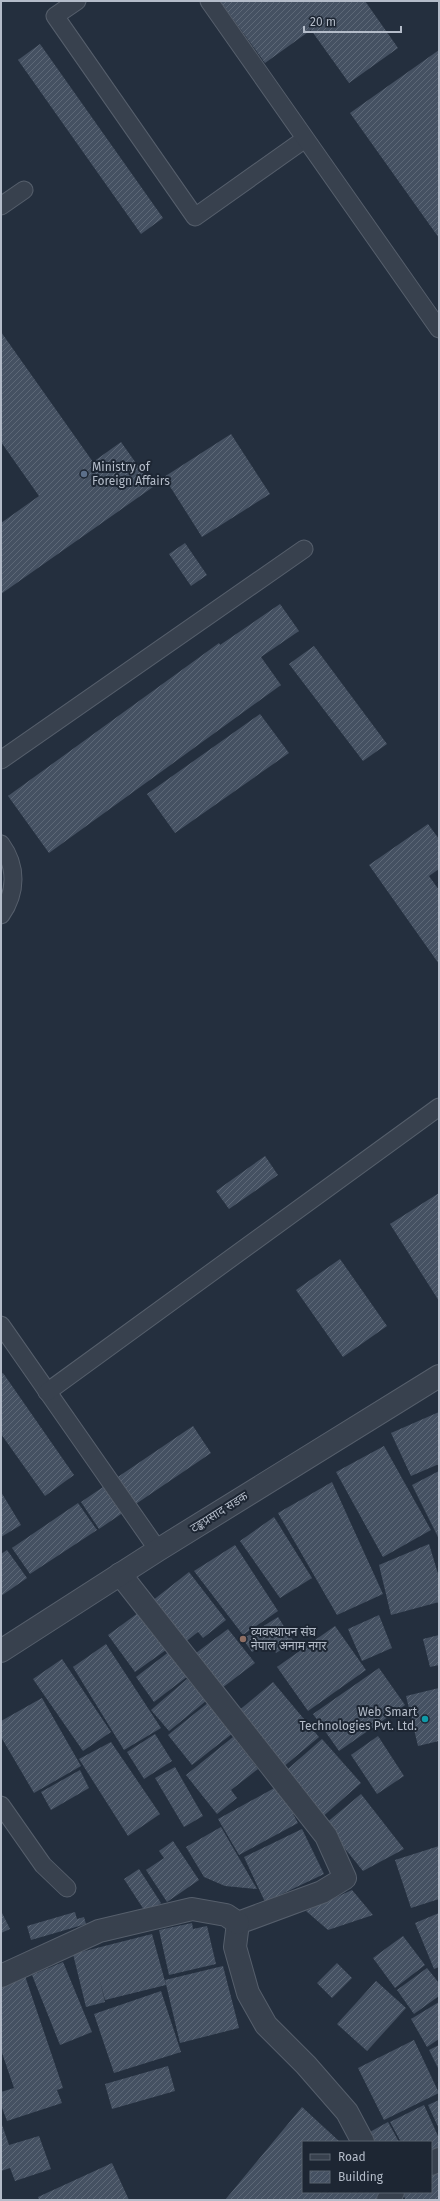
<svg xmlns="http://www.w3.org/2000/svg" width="440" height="2201" font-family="'Fira Sans','Noto Sans Devanagari',sans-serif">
<defs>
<pattern id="building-hatch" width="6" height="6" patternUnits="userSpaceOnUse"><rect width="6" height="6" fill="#455162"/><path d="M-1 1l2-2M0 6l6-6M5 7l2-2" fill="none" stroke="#5d6877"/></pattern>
</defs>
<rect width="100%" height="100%" fill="#242f3e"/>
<g fill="url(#building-hatch)">
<path d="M220 1H365L398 48 349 83 311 30 265 63Z"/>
<path d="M40 44 163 218 141 234 18 60Z"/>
<path d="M439 50V238L350 113Z"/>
<path d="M1 332 93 462 121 442 153 487 1 594V523L39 496 1 442Z"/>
<path d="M231 434 270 494 202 537 164 477Z"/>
<path d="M185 543 207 575 191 586 169 554Z"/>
<path d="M280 604 299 631 261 657 281 685 49 853 8 796 219 643 220 645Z"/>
<path d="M314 646 387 744 363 761 289 664Z"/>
<path d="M260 714 289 753 175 833 147 794Z"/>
<path d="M428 824 439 839V869L429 876 439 890V964L369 865Z"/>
<path d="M265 1156 278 1175 229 1209 216 1191Z"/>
<path d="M439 1193V1301L390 1224Z"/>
<path d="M340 1259 387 1326 343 1357 296 1290Z"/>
<path d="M3 1373 74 1475 45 1496 1 1434V1374Z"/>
<path d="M439 1412V1464L411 1476 391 1433Z"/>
<path d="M193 1426 211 1453 99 1529 81 1502Z"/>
<path d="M384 1446 431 1530 383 1557 336 1472Z"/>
<path d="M439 1471V1539L412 1485Z"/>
<path d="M332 1482 383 1594 337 1615 278 1513Z"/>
<path d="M1 1492 21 1525 1 1537Z"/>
<path d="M78 1503 97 1530 30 1574 12 1548Z"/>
<path d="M274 1517 312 1578 280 1598 240 1541Z"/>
<path d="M429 1544 439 1577V1602L391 1615 379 1565Z"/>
<path d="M235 1545 278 1611 243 1635 194 1571Z"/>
<path d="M7 1550 27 1578 1 1596V1554Z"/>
<path d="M189 1572 226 1620 203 1638 198 1632 184 1643 152 1601Z"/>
<path d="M138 1613 166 1650 135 1672 108 1635Z"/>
<path d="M379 1615 392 1648 362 1661 348 1629Z"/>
<path d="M278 1617 294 1642 276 1653 268 1642 252 1652 243 1639Z"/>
<path d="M335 1626 366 1670 308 1711 277 1667Z"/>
<path d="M228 1629 255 1663 222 1688 196 1653Z"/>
<path d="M439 1635V1665L430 1667 423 1639Z"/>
<path d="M106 1644 161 1728 124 1750 73 1667Z"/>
<path d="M170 1651 188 1676 154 1702 136 1677Z"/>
<path d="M62 1659 111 1732 83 1751 33 1679Z"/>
<path d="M379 1668 405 1705 339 1751 313 1714Z"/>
<path d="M187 1679 206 1701 169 1731 151 1710Z"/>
<path d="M273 1682 319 1737 282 1768 236 1713Z"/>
<path d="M439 1688V1741L418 1746 406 1696Z"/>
<path d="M42 1698 81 1766 34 1793 1 1737V1721Z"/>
<path d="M209 1702 233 1733 192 1765 168 1735Z"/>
<path d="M155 1734 172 1761 144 1779 127 1752Z"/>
<path d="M378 1736 404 1776 377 1794 351 1755Z"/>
<path d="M233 1737 258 1769 231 1790 237 1798 217 1814 186 1775Z"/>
<path d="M322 1739 361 1783 320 1819 281 1775Z"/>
<path d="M111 1742 160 1814 128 1836 79 1759Z"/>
<path d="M175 1767 203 1816 184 1827 155 1778Z"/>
<path d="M80 1770 89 1788 51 1810 41 1792Z"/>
<path d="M278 1786 298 1823 239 1855 218 1819Z"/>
<path d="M361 1794 404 1849 363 1871 325 1824Z"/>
<path d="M221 1827 257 1889 225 1886 204 1877 186 1847Z"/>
<path d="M302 1829 324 1874 265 1902 244 1857Z"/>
<path d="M173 1841 199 1880 167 1902 146 1870 164 1858 159 1851Z"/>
<path d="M439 1846V1899L411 1908 395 1860Z"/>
<path d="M139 1869 161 1903 146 1913 124 1879Z"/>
<path d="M352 1890 373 1915 328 1930 306 1911Z"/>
<path d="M1 1911 10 1929 1 1933Z"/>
<path d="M75 1912 77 1919 84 1917 86 1924 31 1940 27 1926Z"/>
<path d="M439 1913V1967L434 1969 415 1923Z"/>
<path d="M192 1923 193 1929 207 1926 216 1964 169 1975 159 1930Z"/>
<path d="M152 1934 166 1985 105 2000 99 1977 105 2002 86 2007 73 1954Z"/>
<path d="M403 1936 425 1965 395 1988 373 1958Z"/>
<path d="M63 1962 92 2032 60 2045 32 1975Z"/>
<path d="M337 1963 352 1978 332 1998 317 1983Z"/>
<path d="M223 1966 239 2028 180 2043 165 1980Z"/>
<path d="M427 1968 439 1983V1996L414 2014 397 1990Z"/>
<path d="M25 1976 63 2088 57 2090 62 2103 7 2121 1 2105V2092L14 2088 1 2050V1985Z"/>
<path d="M376 1981 406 2008 367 2051 337 2024Z"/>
<path d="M161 1991 181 2052 114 2073 94 2014Z"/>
<path d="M439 2002V2039L427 2047 411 2019Z"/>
<path d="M414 2040 439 2093 384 2120 358 2068Z"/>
<path d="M439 2045V2070L429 2050Z"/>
<path d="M168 2066 175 2091 112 2109 105 2084Z"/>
<path d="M439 2100V2129L428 2105Z"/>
<path d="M424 2105 439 2138V2149L431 2153V2142H401L390 2122Z"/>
<path d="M302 2107 340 2142H303V2192H381L375 2200H225Z"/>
<path d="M1 2122 9 2145 39 2136 51 2169 15 2181 10 2168 1 2171Z"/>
<path d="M388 2122 399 2142H372L368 2133Z"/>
<path d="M112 2163 129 2200H39L38 2197Z"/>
<path d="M439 2170V2200H406L403 2195 406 2192H431V2175Z"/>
</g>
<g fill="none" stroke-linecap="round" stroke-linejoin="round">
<g stroke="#565f6c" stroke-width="19">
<g id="service">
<path d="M77 1 55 16 195 217 305 139"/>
<path d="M209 1 439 329"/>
<path d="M1 206 24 190"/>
<path d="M1 760 304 549"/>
<path d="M1 844C17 866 17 892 1 915"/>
<path d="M1 1325 158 1550"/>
<path d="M47 1392 439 1107"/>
<path d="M1 1805 43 1865 67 1888"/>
</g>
</g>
<g stroke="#565f6c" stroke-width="24">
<g id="minor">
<path d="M120 1574 326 1836 345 1878 322 1892 238 1923 235 1947 248 1993 266 2025 306 2065 347 2112 363 2142"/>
<path d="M1 1976 99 1931 192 1909 226 1915 238 1923"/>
</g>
</g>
<g stroke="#565f6c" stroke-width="24">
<g id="tertiary">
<path d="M1 1651 158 1550 439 1376"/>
<path d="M431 2164 439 2159"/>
<path d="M388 2200 393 2192"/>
</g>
</g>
<use href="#service" stroke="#38414e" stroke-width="17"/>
<use href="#minor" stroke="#38414e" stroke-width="22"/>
<use href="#tertiary" stroke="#38414e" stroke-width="22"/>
</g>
<circle fill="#5c6f8a" stroke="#1d2633" stroke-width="1.5" cx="84" cy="474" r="4"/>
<circle fill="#8d6e63" stroke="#1d2633" stroke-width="1.5" cx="243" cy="1639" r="4"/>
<circle fill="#0f9aa8" stroke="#1d2633" stroke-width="1.5" cx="425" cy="1719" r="4"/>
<g text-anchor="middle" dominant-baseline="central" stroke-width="4" stroke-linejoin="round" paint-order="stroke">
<g font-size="12" fill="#b4bcc9" stroke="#1d2633" text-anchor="start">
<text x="92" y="467">Ministry of<tspan x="92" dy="14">Foreign Affairs</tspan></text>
<text x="251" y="1632">व्यवस्थापन संघ<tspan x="251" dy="14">नेपाल अनाम नगर</tspan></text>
<text x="417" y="1712" text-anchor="end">Web Smart<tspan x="417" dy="14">Technologies Pvt. Ltd.</tspan></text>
</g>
<g font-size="12" fill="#b4bcc9" stroke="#1d2633">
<text transform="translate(219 1512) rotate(-32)">टङ्कप्रसाद सडक</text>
</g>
</g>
<rect width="440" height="2201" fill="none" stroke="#b4bcc9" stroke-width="4"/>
<rect x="302" y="2141" width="130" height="52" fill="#1d2633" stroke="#59626f"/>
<rect x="310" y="2154" width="20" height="6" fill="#38414e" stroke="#59626f"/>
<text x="338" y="2161" font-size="12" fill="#b4bcc9">Road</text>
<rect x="310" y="2171" width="20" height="12" fill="url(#building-hatch)" stroke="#59626f"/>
<text x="338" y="2181" font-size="12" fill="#b4bcc9">Building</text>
<path d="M304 26v6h97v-6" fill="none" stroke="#b4bcc9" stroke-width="2"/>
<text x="310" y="26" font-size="12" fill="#b4bcc9" stroke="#1d2633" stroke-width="3" paint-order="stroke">20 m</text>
</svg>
